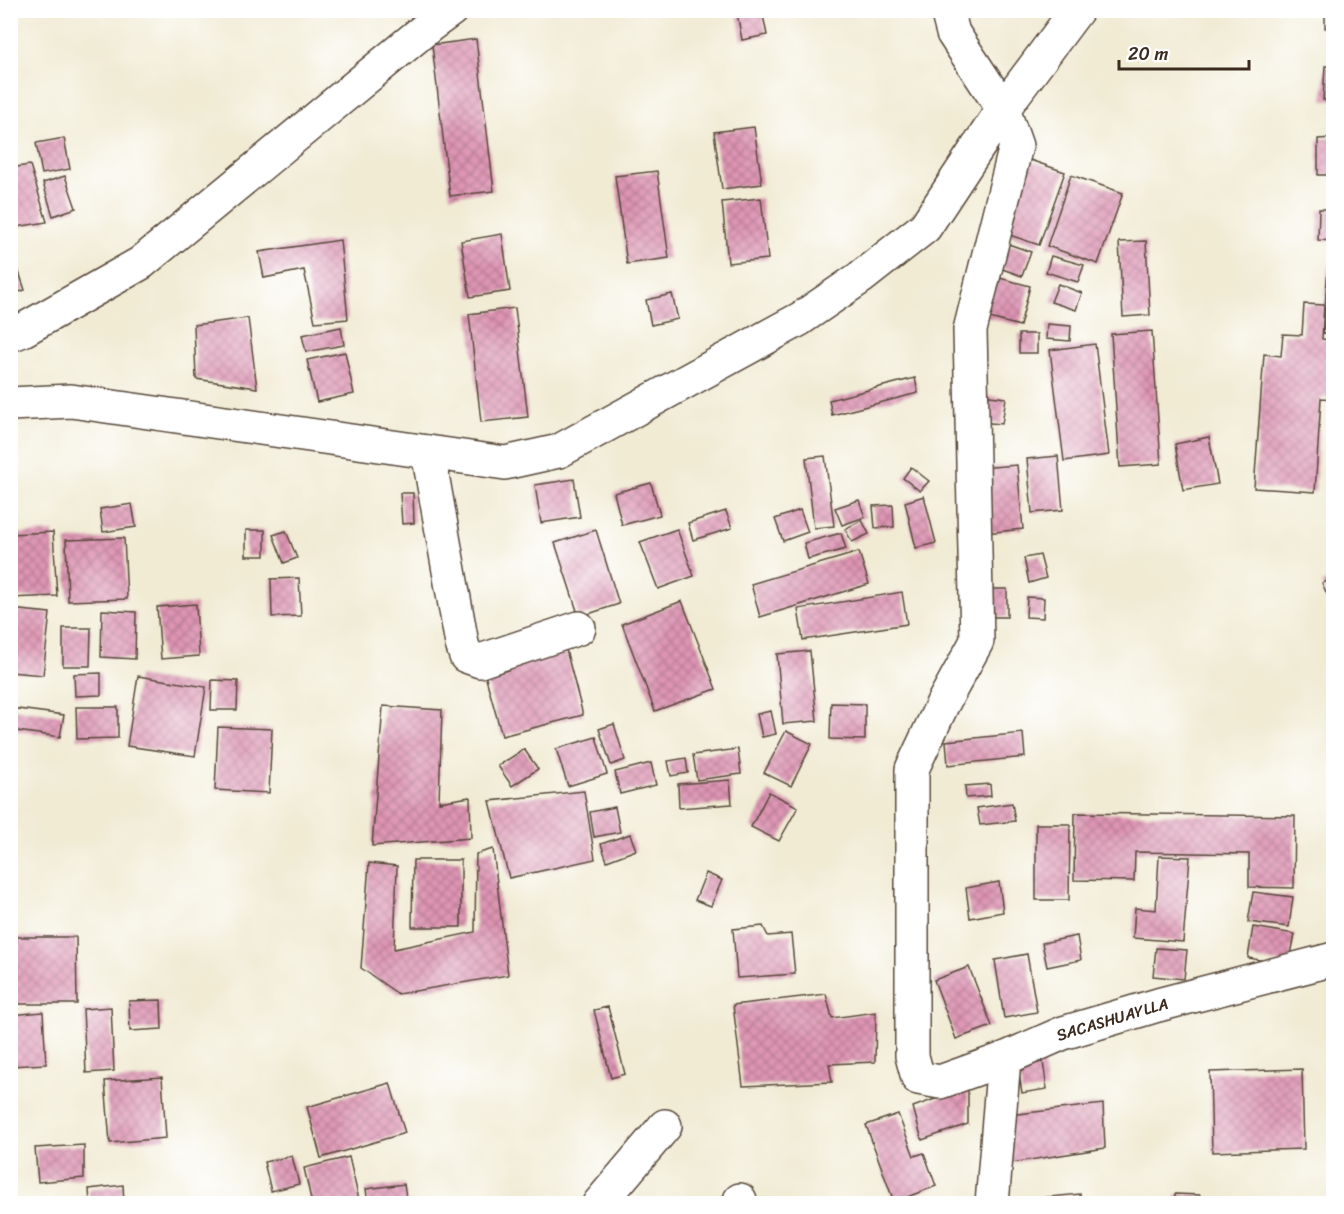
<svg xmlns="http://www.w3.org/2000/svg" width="1344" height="1214" font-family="Sriracha,sans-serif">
<defs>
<pattern id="building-cross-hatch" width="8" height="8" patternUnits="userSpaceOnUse" patternTransform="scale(1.5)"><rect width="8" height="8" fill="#de95b4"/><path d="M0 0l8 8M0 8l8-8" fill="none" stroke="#b57a92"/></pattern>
</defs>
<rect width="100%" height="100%" fill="#fff"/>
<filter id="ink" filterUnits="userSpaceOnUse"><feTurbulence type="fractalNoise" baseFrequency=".0167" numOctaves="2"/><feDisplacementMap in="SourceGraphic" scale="12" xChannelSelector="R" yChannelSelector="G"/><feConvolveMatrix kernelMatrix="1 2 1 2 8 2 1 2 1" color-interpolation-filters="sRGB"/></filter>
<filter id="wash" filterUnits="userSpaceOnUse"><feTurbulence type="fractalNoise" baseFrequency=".008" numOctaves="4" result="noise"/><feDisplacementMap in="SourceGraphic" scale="24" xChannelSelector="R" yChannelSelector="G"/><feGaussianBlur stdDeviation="1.35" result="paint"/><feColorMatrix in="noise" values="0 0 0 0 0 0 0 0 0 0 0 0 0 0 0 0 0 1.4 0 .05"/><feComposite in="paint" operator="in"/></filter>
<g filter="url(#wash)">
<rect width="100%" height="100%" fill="#f1ebd4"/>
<g id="blocks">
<g fill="url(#building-cross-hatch)">
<path d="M750 10H762L767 35 742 40 737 13Z"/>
<path d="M1325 10H1334V27L1325 28Z"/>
<path d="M476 39 494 191 450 196 432 45Z"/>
<path d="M1325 66H1334V100H1323Z"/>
<path d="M754 127 762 184 722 189 714 132Z"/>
<path d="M64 138 70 169 42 174 36 143Z"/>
<path d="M1334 138V175H1318V139Z"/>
<path d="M1030 160 1065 172 1039 245 1004 233Z"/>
<path d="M30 165 47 222 10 228V168Z"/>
<path d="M657 171 669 258 627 264 615 176Z"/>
<path d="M1071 175 1123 193 1098 264 1047 246Z"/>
<path d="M65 176 76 208 53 216 43 183Z"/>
<path d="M761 198 768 259 728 263 722 202Z"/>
<path d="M1319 209H1334V241L1318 240Z"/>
<path d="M502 234 510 291 470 297 461 241Z"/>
<path d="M340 240 348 319 315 322 304 270 264 278 259 252Z"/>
<path d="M1146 241 1150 315 1123 317 1119 242Z"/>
<path d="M1003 242 1031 252 1022 276 994 266Z"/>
<path d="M1051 256 1084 265 1078 282 1046 272Z"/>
<path d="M15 260 25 290 10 295V261Z"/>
<path d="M1328 267H1334V334L1323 333Z"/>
<path d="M992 276 1030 286 1020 326 982 316Z"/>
<path d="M1058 284 1082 293 1076 310 1051 302Z"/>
<path d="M672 294 678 319 651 325 646 300Z"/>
<path d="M1304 304 1324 305 1322 339 1334 340V399L1321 398 1315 492 1254 488 1264 354 1281 356 1283 334 1302 335Z"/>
<path d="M515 308 528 417 481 422 469 314Z"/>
<path d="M248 318 257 388 196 379 194 325Z"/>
<path d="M1047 324 1071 326 1070 341 1046 339Z"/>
<path d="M341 327 344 345 306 352 302 335Z"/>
<path d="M1152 331 1161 464 1120 467 1111 334Z"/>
<rect x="1019" y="334" width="18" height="19"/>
<path d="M1095 344 1109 455 1064 461 1050 350Z"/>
<path d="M345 352 354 394 317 402 307 360Z"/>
<path d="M915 378 918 393 832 415 829 400Z"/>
<path d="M981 395 1006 398 1002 424 978 422Z"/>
<path d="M1209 437 1218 484 1183 490 1175 444Z"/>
<path d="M825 456 834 526 814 528 806 458Z"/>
<path d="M1058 456 1063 510 1032 513 1027 459Z"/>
<path d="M1017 465 1023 529 986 533 979 468Z"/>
<path d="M911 467 929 481 920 491 903 478Z"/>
<path d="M574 479 580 517 541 523 535 485Z"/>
<path d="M651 483 660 515 622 525 614 493Z"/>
<path d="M400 493H413L414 523 402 524Z"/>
<path d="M924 496 936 543 916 548 905 502Z"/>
<path d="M859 500 865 517 842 525 835 508Z"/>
<path d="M132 504 136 527 103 532 100 509Z"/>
<path d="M893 505 894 527 875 528 873 506Z"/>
<path d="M800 510 808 532 783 541 775 519Z"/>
<path d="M726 511 732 528 693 540 688 523Z"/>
<path d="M862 520 869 534 852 542 845 529Z"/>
<path d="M677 529 694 576 658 589 640 542Z"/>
<rect x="246" y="530" width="19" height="26"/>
<path d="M596 530 619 604 579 617 555 543Z"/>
<path d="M286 531 297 558 284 563 273 535Z"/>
<path d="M53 532 57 596 10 598V534Z"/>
<path d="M841 533 846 549 808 559 804 543Z"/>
<path d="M124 538 127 599 68 601 66 540Z"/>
<path d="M859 552 869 584 760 617 751 584Z"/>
<path d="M1040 555 1046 578 1029 583 1024 558Z"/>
<path d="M299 578 301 616 272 617 271 579Z"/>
<path d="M1334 579V600L1330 601 1322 583Z"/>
<path d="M990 589H1007V617H991Z"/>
<path d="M902 592 907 624 803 640 798 609Z"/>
<path d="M1027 597 1044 598 1043 618 1026 617Z"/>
<path d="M682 601 716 689 655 711 622 624Z"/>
<path d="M196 604 199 656 161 659 157 607Z"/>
<path d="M10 609 50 613 43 675 10 672Z"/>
<path d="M102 610 136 612 135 659 101 657Z"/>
<path d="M63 628H91L90 666H63Z"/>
<path d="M564 642 583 715 502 736 482 664Z"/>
<path d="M810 651 817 721 783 724 777 654Z"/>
<path d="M101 673V695L75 696 74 674Z"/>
<path d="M138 676 206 687 195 756 127 746Z"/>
<path d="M212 680 238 681 237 710H211Z"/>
<path d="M831 703 865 704V740L830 739Z"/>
<path d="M383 706 442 710 439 802 470 797 471 838 372 846Z"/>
<path d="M76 707H118V738L77 739Z"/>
<path d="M10 708 64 715 60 737 10 730Z"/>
<path d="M771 711 776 734 762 737 757 714Z"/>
<path d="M614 724 625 760 611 765 599 729Z"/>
<path d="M218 727 272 729 269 793 215 790Z"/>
<path d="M786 731 812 744 791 786 764 773Z"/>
<path d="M1023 733 1025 757 948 765 946 741Z"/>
<path d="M596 737 607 774 568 786 556 749Z"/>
<path d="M524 749 538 769 512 786 498 766Z"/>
<path d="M738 749 741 774 697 780 693 755Z"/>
<path d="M686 758 688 773 671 776 668 761Z"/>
<path d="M651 763 656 785 620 794 615 772Z"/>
<path d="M730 780 732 804 679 808 678 784Z"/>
<path d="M990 784 991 796 966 798 965 786Z"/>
<path d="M584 791 595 859 509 878 490 801Z"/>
<path d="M769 792 798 807 779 841 751 827Z"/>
<path d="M1012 803 1015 821 980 825 977 808Z"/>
<path d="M615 807 620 832 594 837 590 812Z"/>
<path d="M1075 813 1295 816 1294 888 1249 887V854L1135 852 1134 881 1074 880Z"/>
<path d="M1036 824H1070L1069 900H1036Z"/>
<path d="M630 834 636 850 607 861 601 844Z"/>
<path d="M493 849 508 975 398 994 361 968 369 863 397 866 394 949 475 932 476 854Z"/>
<path d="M1159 856 1190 857 1183 942 1133 938 1135 908 1156 910Z"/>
<path d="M413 860H461V927H412Z"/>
<path d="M706 873 722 880 711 906 695 900Z"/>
<path d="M999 882 1003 912 970 918 966 888Z"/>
<path d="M1253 892 1293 897 1289 927 1248 922Z"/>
<path d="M763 926 768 936 791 934 795 974 737 978 733 929Z"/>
<path d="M1253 927 1295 934 1289 965 1248 958Z"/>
<path d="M1077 936 1081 960 1047 967 1042 943Z"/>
<path d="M10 937H76L77 1004H10Z"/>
<path d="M1156 948 1187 950 1184 979 1153 976Z"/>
<path d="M1027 954 1037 1012 1004 1018 995 960Z"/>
<path d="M969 967 992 1026 956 1039 934 980Z"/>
<path d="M826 994 832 1018 876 1012 875 1062 829 1064 832 1082 743 1086 733 1005Z"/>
<path d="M161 1000 162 1029 130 1031 129 1001Z"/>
<path d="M111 1007 114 1071 86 1073 83 1009Z"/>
<path d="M608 1007 625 1074 611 1078 594 1010Z"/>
<path d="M43 1012 46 1064 10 1066V1015Z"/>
<path d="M1043 1062 1047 1089 1022 1093 1018 1066Z"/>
<path d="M1302 1069 1304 1149 1212 1152 1210 1072Z"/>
<path d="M162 1077 166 1138 110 1143 105 1081Z"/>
<path d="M390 1083 405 1133 321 1158 307 1107Z"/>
<path d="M968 1087V1124L922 1140 913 1107Z"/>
<path d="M1103 1104 1105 1148 1011 1163 1009 1115Z"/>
<path d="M898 1114 914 1156 924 1153 936 1186 894 1202 866 1125Z"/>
<path d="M84 1145V1178L38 1182 35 1148Z"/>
<path d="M292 1156 299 1184 271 1191 264 1162Z"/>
<path d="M349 1157 360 1204H312L304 1168Z"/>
<path d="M404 1184 407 1204H368L366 1189Z"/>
<path d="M123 1185 124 1204H90L89 1189Z"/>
<path d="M1080 1194 1081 1204H1000V1202Z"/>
<path d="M1175 1194 1200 1195V1204H1175Z"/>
</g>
</g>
</g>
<g filter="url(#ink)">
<use href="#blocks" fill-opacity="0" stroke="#564739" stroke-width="1.5"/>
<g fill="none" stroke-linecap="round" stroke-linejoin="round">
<g stroke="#564739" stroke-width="36">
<g id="minor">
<path id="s1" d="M947 10 953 33 1003 109 1016 146 970 330 977 641 943 703 912 769V1056L918 1078 940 1082 1004 1059 1063 1033 1158 1005 1334 959"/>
<path d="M10 335 23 330 141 263 429 26 451 10"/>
<path d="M10 404 71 401 505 463 559 451 800 319 860 278 925 227 1003 109 1077 10"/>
<path d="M428 452 462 644 466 656 480 661 579 628"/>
<path d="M740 1200 741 1204"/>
<path d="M599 1204 665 1126"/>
<path d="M992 1204 1004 1059"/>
</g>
</g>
<use href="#minor" stroke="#fff" stroke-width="33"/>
</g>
</g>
<g text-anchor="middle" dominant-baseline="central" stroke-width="6" stroke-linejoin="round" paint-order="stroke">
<g font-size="16" fill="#3b2a1e" stroke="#fff">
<text stroke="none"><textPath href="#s1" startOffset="1314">SACASHUAYLLA</textPath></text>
</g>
</g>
<rect width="1344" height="1214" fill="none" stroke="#fff" stroke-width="36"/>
<path d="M1119 60v9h130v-9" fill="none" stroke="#3b2a1e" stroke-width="3"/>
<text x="1128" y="60" font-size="18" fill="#3b2a1e" stroke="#ffffff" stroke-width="4.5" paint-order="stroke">20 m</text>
</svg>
